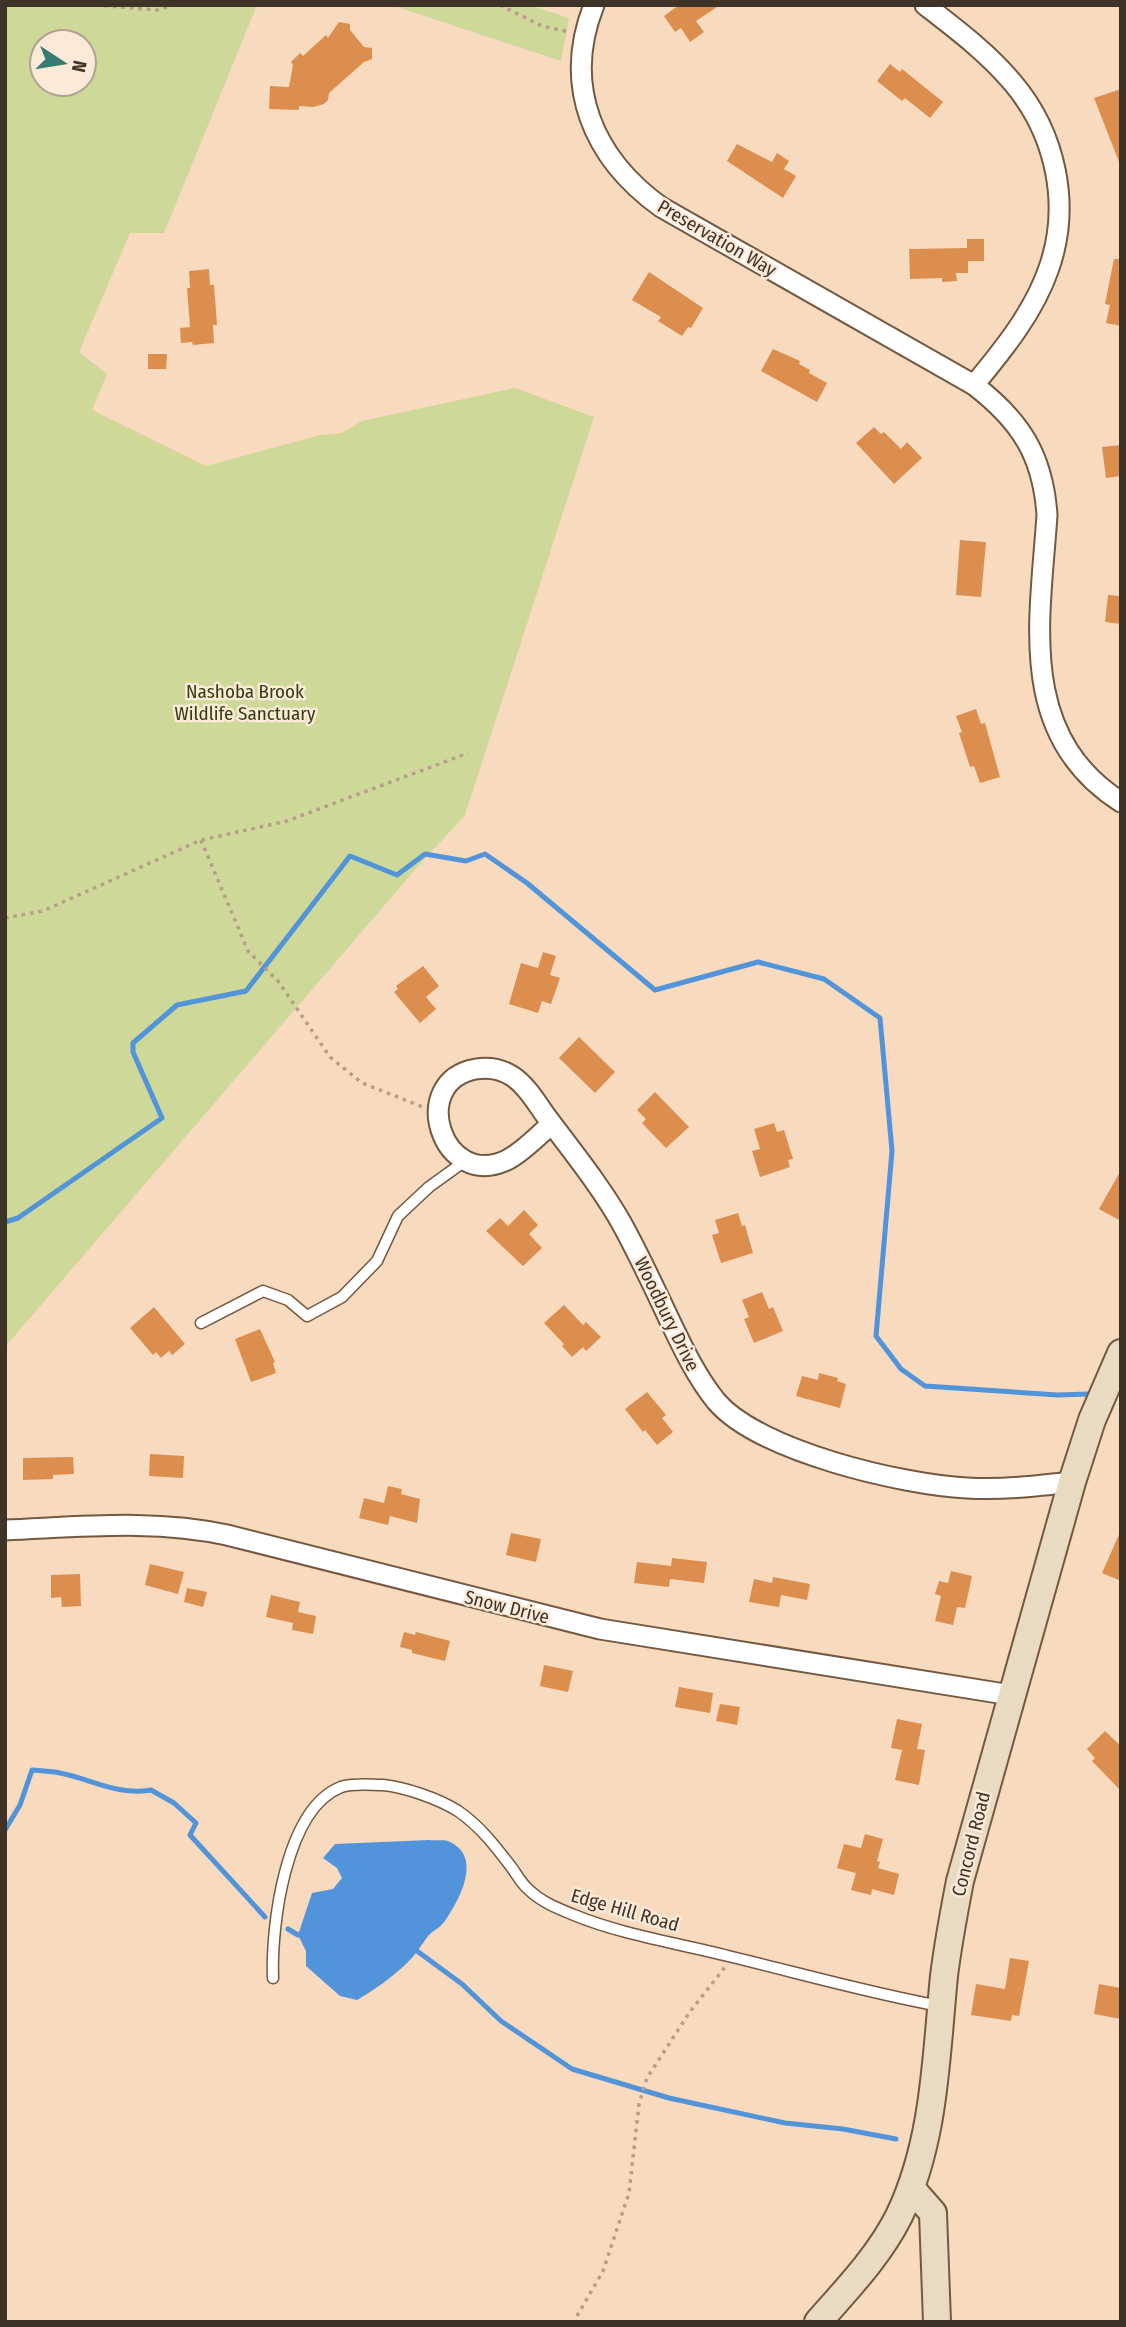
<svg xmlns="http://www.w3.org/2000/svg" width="1126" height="2327" font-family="'Fira Sans Condensed',sans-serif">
<rect width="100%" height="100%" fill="#f8dabe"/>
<g fill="#ced898" fill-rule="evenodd">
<path d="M5 5H257L164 233H130L79 352 107 374 92 410 206 466 320 435 342 433 362 421 515 388 594 417 465 815 413 872 5 1347ZM42 42H84V84H42Z"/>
<path d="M391 5H529L569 18 561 61Z"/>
</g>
<path fill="#5294d9" d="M429 1840C436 1841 445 1839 450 1842 483 1857 459 1901 445 1921 441 1927 434 1930 429 1935 421 1945 415 1956 405 1965 391 1978 374 1990 357 2000L340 1996 306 1966V1951L298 1935 312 1893 333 1889 342 1878 337 1868 323 1858 335 1844Z"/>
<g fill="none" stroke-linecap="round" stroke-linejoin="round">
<g stroke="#5294d9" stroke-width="5">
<path d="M5 1222 18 1218 162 1118 133 1052V1043L177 1005 246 991 350 856 397 875 425 854 466 861 485 854 527 883 655 990 758 962 824 979 880 1018 892 1151 876 1336 901 1369 925 1386 1058 1395 1089 1394"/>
<path d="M5 1830 20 1805 32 1770C41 1771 51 1771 60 1773 91 1779 118 1796 151 1790L174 1803 196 1823 190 1835 265 1917"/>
<path d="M288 1929 298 1935"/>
<path d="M417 1951 462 1984 501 2021 572 2069 669 2098 785 2123 843 2129 896 2139"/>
</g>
</g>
<g fill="#dc8e4e">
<path d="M679 5H720L696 21 704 32 690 42 681 28 675 32 664 16Z"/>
<path d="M339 22 350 24V30L364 47 372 48V59L364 62 329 93 328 100 324 104 313 107 299 106V110L269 109 270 86 289 87 293 65 291 62 300 53 303 56 326 35 328 38Z"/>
<path d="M890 64 900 72 902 69 943 102 930 118 905 98 902 101 877 81Z"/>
<path d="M1121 89V161L1119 162 1094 98Z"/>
<path d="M737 144 772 162 777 153 789 161 784 169 796 176 783 198 727 161Z"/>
<path d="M967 239H984V261H968V273H956L957 281 942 282V278L910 279 909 249 967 248Z"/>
<path d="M1114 259H1121V326L1106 323 1110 305 1105 304Z"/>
<path d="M209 269 210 285H214L217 325H213L214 343 193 345 192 342 181 343 180 328 190 327 187 288H190L189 271Z"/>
<path d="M649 272 703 308 691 328 688 327 682 336 658 321 661 317 632 300Z"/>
<path d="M773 349 800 361 799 364 810 370 809 373 827 383 817 402 761 371Z"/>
<path d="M148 354H167L166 369H148Z"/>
<path d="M874 427 881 434 884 432 901 449 907 442 922 458 894 484 856 443Z"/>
<path d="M1121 445V476L1106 478 1102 447Z"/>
<path d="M960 540 986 542 981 597 956 595Z"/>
<path d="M1108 595 1121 596V624L1105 622Z"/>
<path d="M976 709 981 724 985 723 1000 777 980 783 974 766 970 767 959 733 962 732 956 716Z"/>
<path d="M543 952 556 956 550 975 560 978 551 1004 542 1001 538 1013 509 1004 521 963 538 968Z"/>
<path d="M423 966 439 986 426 997 436 1009 420 1023 394 992 398 989 396 986Z"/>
<path d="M579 1037 615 1072 595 1093 559 1058Z"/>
<path d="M655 1092 689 1127 666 1148 642 1123 646 1119 637 1110Z"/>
<path d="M774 1123 777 1132 784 1130 793 1159 788 1160 790 1167 760 1177 752 1151 760 1149 754 1129Z"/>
<path d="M1121 1170V1221L1099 1209Z"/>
<path d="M524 1210 538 1225 529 1234 542 1248 523 1266 486 1231 500 1218 508 1226Z"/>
<path d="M738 1213 742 1226 745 1225 753 1253 721 1263 712 1235 719 1233 715 1220Z"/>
<path d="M762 1292 769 1309 773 1307 783 1331 754 1343 744 1319 749 1317 742 1300Z"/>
<path d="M564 1305 583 1325 586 1322 601 1337 586 1351 583 1347 572 1357 562 1346 564 1344 544 1323Z"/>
<path d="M154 1307 185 1344 172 1355 169 1351 161 1358 156 1352 153 1355 130 1328Z"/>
<path d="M260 1329 275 1362 273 1363 276 1373 251 1382 235 1339Z"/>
<path d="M819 1373 838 1378 837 1381 846 1384 840 1408 796 1396 802 1376 818 1380Z"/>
<path d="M647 1392 666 1415 662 1418 673 1432 657 1445 645 1430 643 1432 625 1409Z"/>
<path d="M150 1454 184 1456 183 1478 149 1476Z"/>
<path d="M73 1457 74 1474 53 1475V1479L23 1480V1458Z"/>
<path d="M388 1486 402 1489 401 1494 420 1499 417 1523 390 1516 388 1525 359 1518 364 1498 384 1503Z"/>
<path d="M1121 1530V1581L1102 1573Z"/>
<path d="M511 1533 541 1539 536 1562 506 1555Z"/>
<path d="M672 1558 707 1562 704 1583 670 1579 669 1587 634 1583 637 1562 671 1566Z"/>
<path d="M150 1564 184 1572 178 1594 145 1585Z"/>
<path d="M951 1571 972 1576 965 1608 957 1607 953 1625 935 1621 941 1596 935 1594 939 1581 948 1583Z"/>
<path d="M80 1574 81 1606 62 1607 61 1597 51 1598V1575Z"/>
<path d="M773 1577 810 1584 807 1600 781 1595 779 1607 749 1602 754 1579 772 1583Z"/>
<path d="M187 1588 207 1592 203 1607 184 1602Z"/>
<path d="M271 1595 300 1602 298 1612 316 1616 313 1634 292 1630 293 1623 266 1617Z"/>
<path d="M404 1632 415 1635 416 1632 450 1641 445 1661 412 1653V1650L400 1647Z"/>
<path d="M544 1665 573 1671 568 1692 540 1686Z"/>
<path d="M679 1687 713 1693 710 1713 675 1707Z"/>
<path d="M720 1704 740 1707 737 1725 716 1721Z"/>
<path d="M897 1719 922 1724 917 1749 925 1750 919 1785 895 1780 902 1750 891 1748Z"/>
<path d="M1105 1731 1121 1746V1791L1092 1761 1095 1758 1087 1749Z"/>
<path d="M865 1834 883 1839 877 1861 880 1862 878 1868 899 1874 894 1895 872 1889 871 1895 851 1890 856 1873 837 1868 844 1844 861 1848Z"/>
<path d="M1010 1958 1029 1961 1019 2016 1012 2015 1011 2021 971 2015 976 1984 1005 1989Z"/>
<path d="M1099 1984 1121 1988V2019L1094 2014Z"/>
</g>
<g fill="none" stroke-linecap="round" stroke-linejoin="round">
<g stroke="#725940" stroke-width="13">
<g id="lane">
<path d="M201 1323 263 1291 288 1300 307 1316 342 1297 377 1261 398 1216 429 1187 465 1161"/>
<path d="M273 1978C271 1927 285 1809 341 1787 353 1783 370 1785 383 1785 405 1787 439 1799 458 1811 480 1826 496 1847 512 1868 517 1875 522 1884 528 1889 541 1902 559 1909 574 1915 623 1935 677 1943 728 1956 799 1973 869 1993 940 2006"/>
</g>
</g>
<g stroke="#725940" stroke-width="23">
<g id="street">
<path d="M594 5C562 86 593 158 661 207L974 385C1021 421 1043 456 1047 515 1040 620 1016 735 1121 802"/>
<path d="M925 5C956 29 988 53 1013 83 1056 134 1071 205 1049 268 1034 312 1003 350 974 385"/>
<path d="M552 1124C538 1135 523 1152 507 1160 442 1191 407 1081 476 1069 489 1067 501 1069 512 1076 526 1085 536 1102 546 1116 572 1151 600 1185 622 1224 639 1255 654 1287 669 1319 683 1348 696 1376 716 1401 758 1451 903 1485 967 1488 1002 1490 1037 1486 1072 1482"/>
<path d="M5 1530C80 1527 154 1519 227 1535L600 1629 1011 1695"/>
</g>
</g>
<g stroke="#725940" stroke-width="30">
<g id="secondary">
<path d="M911 2188 933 2213 937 2322"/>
<path d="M818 2322C847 2289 879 2256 899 2216 935 2141 936 2057 944 1976 948 1944 954 1912 960 1881L1072 1482 1092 1420 1121 1353"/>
</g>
</g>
<g stroke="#b69e88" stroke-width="3.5" stroke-dasharray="3.5 5" stroke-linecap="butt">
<path d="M96 5 157 10 174 5"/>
<path d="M500 5 542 26 569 32"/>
<path d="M201 840 248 951 278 981 330 1057 362 1083 423 1107"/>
<path d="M5 918 43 911 201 840 287 821 468 753"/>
<path d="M577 2316 603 2271 629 2193 639 2104 647 2078 689 2013 725 1967"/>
</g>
<use href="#lane" stroke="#fff" stroke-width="10"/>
<use href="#street" stroke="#fff" stroke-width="19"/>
<use href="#secondary" stroke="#e8dbc2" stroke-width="26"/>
</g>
<g text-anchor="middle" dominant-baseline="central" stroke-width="5" stroke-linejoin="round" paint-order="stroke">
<g font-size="19" fill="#3f3328" stroke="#fcead9">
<text transform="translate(717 238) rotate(30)">Preservation Way</text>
<text transform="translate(667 1314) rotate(64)">Woodbury Drive</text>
<text transform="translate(507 1607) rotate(14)">Snow Drive</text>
<text transform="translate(971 1844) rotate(-76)">Concord Road</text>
<text transform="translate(625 1910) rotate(16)">Edge Hill Road</text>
</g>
<g font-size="19" fill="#373d13" stroke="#fcead9">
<text x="245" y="691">Nashoba Brook<tspan x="245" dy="22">Wildlife Sanctuary</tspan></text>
</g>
</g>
<rect width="1126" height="2327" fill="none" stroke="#3f3328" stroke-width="14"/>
<g transform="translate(63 63) rotate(102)"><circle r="33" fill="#fcead9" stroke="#b0a192" stroke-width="2"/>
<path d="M0-5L12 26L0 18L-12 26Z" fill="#377c72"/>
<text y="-10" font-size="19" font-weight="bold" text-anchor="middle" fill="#3f3328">N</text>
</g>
</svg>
